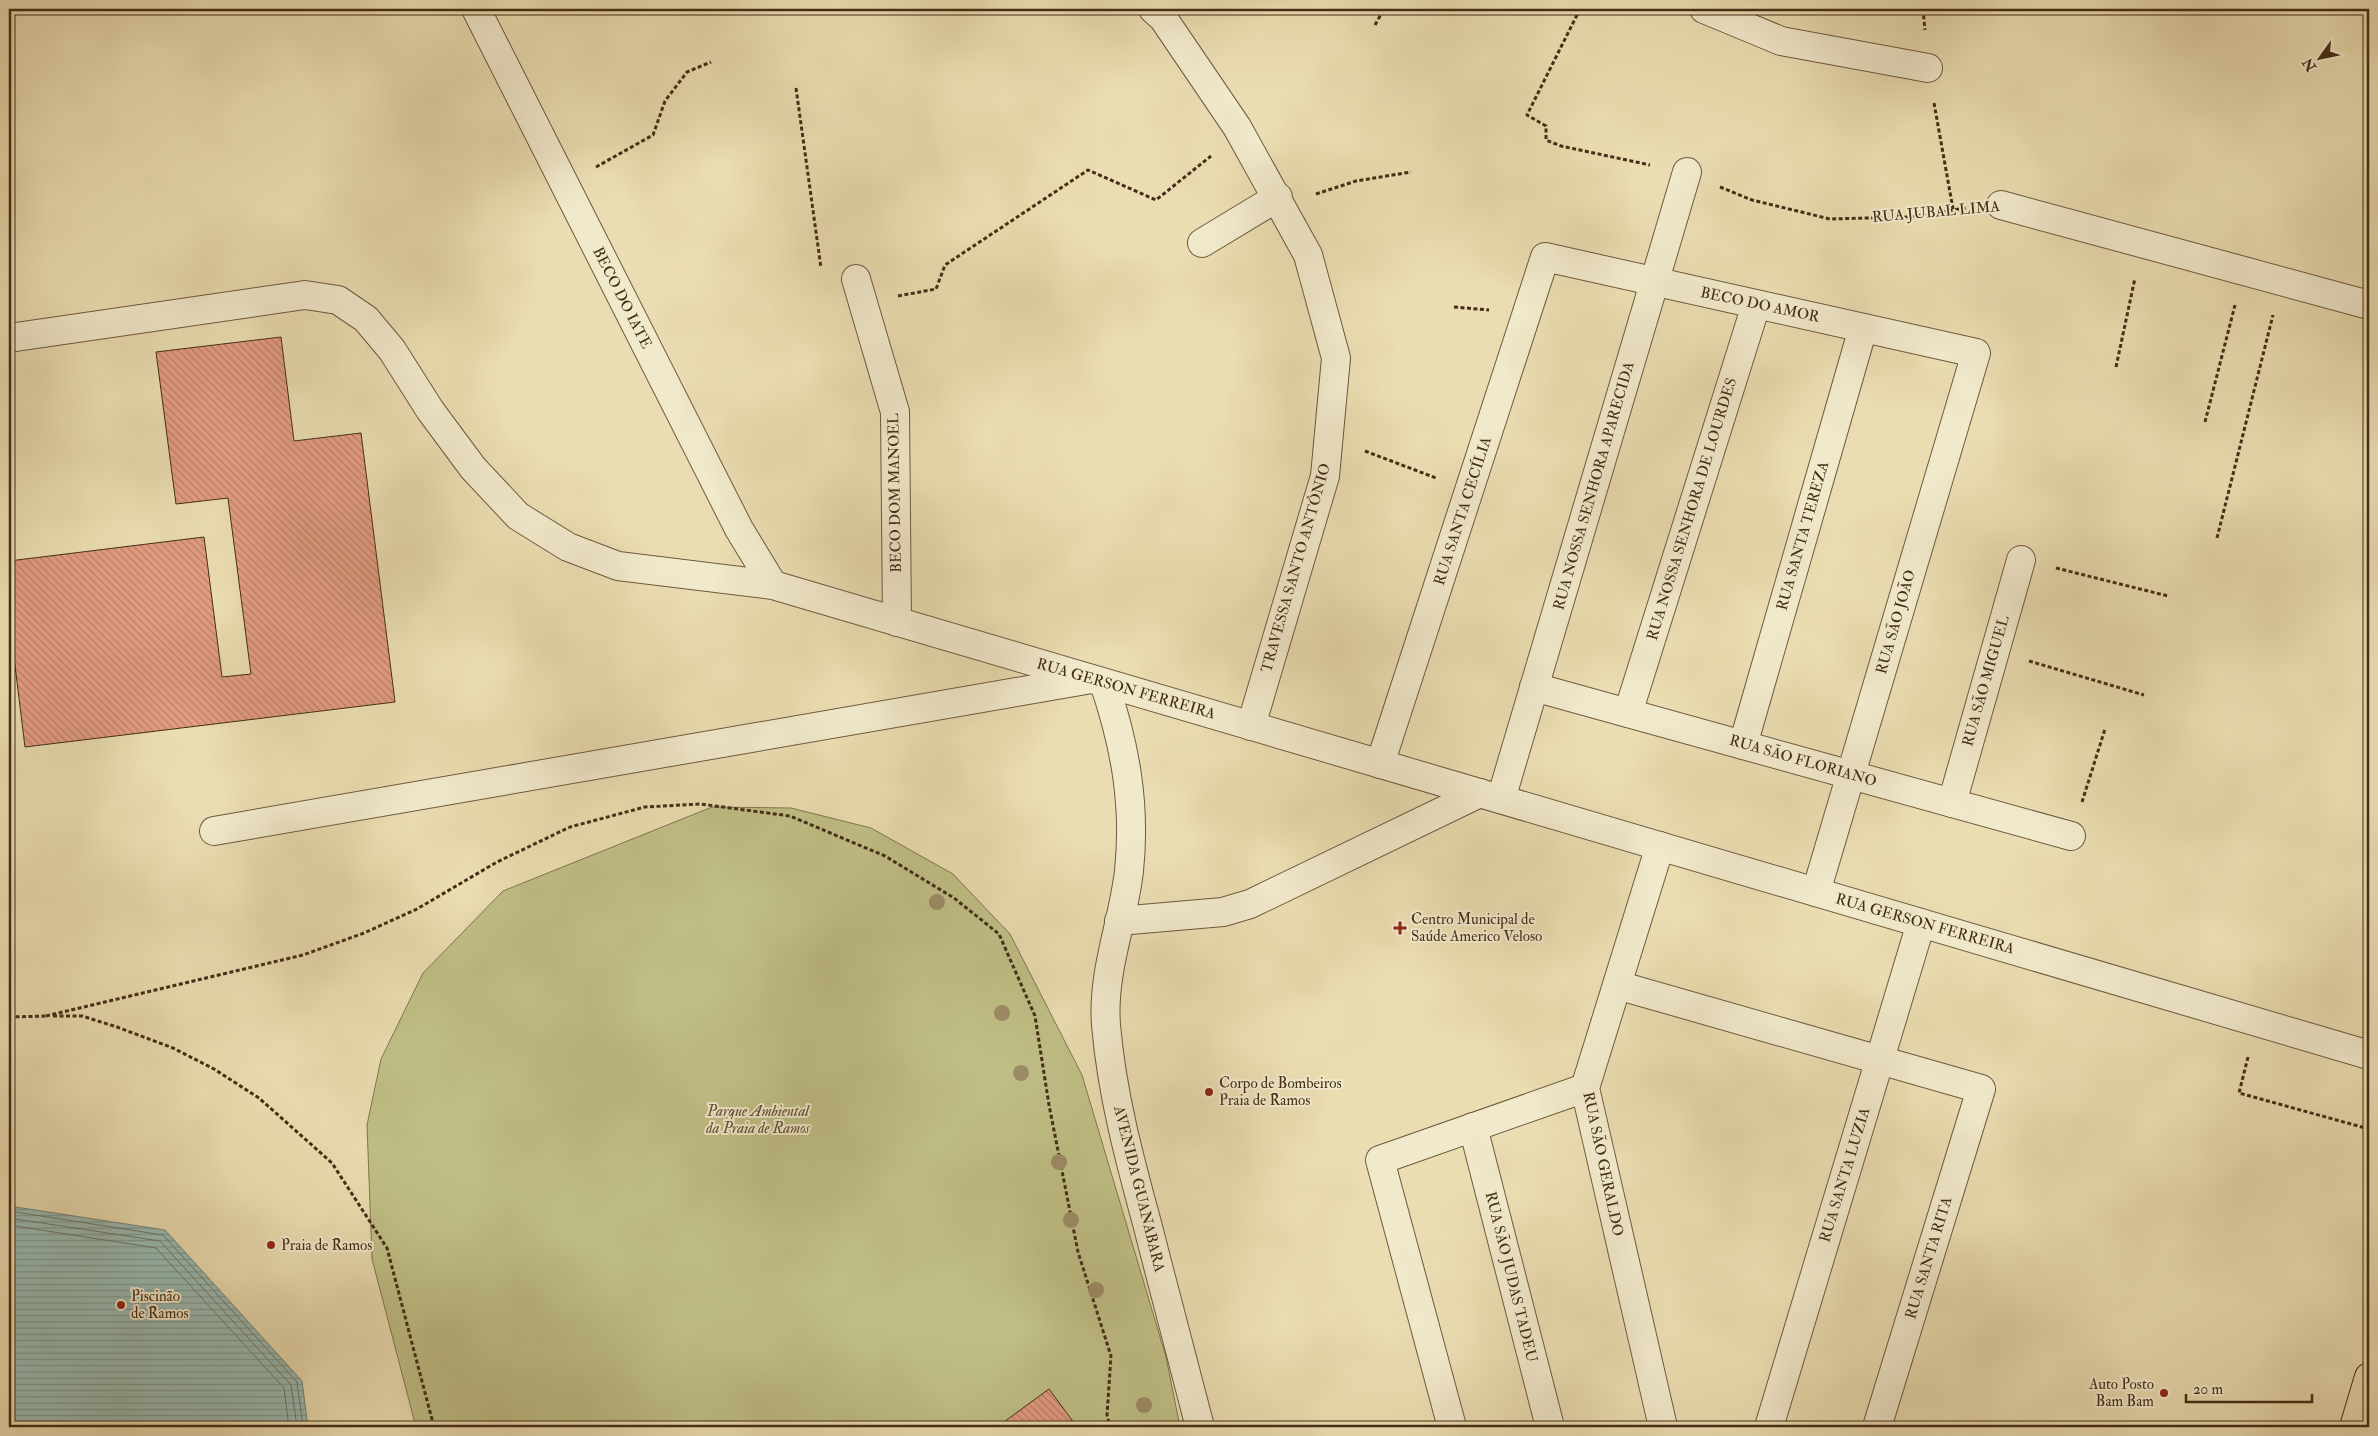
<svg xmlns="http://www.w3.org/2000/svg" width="2378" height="1436" font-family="'IM FELL Double Pica',serif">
<defs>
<pattern id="water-rules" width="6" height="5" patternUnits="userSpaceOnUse" patternTransform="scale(1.25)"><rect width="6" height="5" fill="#99bbb3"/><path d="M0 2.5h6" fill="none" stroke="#7e9891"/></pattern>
<pattern id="building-back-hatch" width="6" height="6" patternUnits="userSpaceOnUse" patternTransform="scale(1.25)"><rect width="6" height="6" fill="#e49c83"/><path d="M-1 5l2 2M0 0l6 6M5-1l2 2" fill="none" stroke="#ba806a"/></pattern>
</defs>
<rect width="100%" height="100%" fill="#eaddb1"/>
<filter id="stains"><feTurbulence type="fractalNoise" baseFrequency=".004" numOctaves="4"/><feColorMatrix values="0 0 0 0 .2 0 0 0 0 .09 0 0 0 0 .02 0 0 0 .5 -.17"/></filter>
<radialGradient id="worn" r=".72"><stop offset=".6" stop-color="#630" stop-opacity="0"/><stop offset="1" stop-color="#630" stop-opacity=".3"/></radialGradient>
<path fill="#bfbf86" stroke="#82764e" d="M712 807 791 808 871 828 953 874 1010 934 1082 1075 1166 1357 1180 1427H416L372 1259 367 1125 381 1059 423 973 503 891Z"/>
<path fill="url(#water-rules)" stroke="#778275" d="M9 1206 165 1230 302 1381 308 1427H9Z"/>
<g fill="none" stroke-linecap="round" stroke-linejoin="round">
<g stroke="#6e7465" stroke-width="1">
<path d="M9 1211 163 1235 297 1382 303 1427"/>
<path d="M9 1218 160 1241 291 1385 297 1427"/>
<path d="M9 1225 156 1248 284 1388 289 1427"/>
</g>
</g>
<g fill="url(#building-back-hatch)" stroke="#442d17">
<path d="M281 337 294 441 361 433 395 702 25 747 9 617V561L204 537 222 677 251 674 228 498 176 504 156 352Z"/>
<path d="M1049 1389 1077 1427H997Z"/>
</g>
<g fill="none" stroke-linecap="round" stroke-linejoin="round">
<g stroke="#6e593e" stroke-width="30">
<g id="minor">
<path d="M476 9 739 529 773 585"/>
<path d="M1153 9 1163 18 1237 127 1308 255 1336 358 1325 476 1251 726"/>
<path d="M1704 9 1781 41 1928 68"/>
<path d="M2001 205 2369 305"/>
<path d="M1202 243 1278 197"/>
<path d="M856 279 895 412 897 622"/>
<path d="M9 338 305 295 338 300 366 319 392 350 430 410 473 468 518 516 568 547 618 566 773 585 2369 1055"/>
<path d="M1104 683C1125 745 1136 804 1129 871 1123 923 1102 972 1106 1025 1112 1095 1130 1161 1148 1227 1165 1294 1183 1361 1200 1427"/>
<path d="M1534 687 2071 836"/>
<path d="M1628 713 1756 305"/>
<path d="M1743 745 1863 328"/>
<path d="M1380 764 1545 257 1976 353 1816 892"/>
<path d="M1501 799 1687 172"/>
<path d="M1952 803 2021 560"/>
<path d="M214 831 1086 680"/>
<path d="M1660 846 1585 1088 1663 1427"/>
<path d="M1119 921 1223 912 1250 904 1480 793"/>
<path d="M1617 985 1981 1089 1877 1427"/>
<path d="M1473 1127 1550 1427"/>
<path d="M1452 1427 1380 1160 1585 1088"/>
<path d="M1769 1427 1921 923"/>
</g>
</g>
<g stroke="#442d17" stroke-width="30">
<path id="highway" d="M2354 1427 2369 1377"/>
</g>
<g stroke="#442d17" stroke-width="3" stroke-dasharray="4 2.5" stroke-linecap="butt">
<path d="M1580 9 1527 115 1546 126V140L1561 146 1650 165"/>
<path d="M1923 9 1925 30"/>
<path d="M1375 25 1384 9"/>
<path d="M796 88 821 268"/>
<path d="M1934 103 1953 209"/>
<path d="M596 167 653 135 665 101 687 72 711 62"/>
<path d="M1720 187 1752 200 1830 219 1909 217 1966 208"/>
<path d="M1316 194 1356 181 1411 172"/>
<path d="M898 296 936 289 945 265 1088 170 1156 200 1211 156"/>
<path d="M1454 307 1489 310"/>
<path d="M2116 367 2135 278"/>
<path d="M2205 422 2235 305"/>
<path d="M1365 451 1436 478"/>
<path d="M2217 538 2273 315"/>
<path d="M2056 568 2168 596"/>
<path d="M2029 661 2144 695"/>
<path d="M2082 802 2105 729"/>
<path d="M46 1016 303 955 364 933 417 909 497 862 570 827 645 807 700 804 790 816 885 856 954 898 999 934 1035 1016 1049 1105 1078 1252 1111 1356 1107 1415 1110 1427"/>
<path d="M53 1016H82L117 1027 173 1048 214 1069 259 1098 332 1163 387 1248 434 1427"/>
<path d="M9 1017 47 1016"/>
<path d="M2248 1057 2239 1093 2369 1129"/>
</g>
<use href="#minor" stroke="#f1e9cc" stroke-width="28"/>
<use href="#highway" stroke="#eaddb1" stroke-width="28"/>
</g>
<g fill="#9c8c68">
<circle cx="937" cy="902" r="8"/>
<circle cx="1002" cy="1013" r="8"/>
<circle cx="1021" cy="1073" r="8"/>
<circle cx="1059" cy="1162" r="8"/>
<circle cx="1071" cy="1220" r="8"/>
<circle cx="1096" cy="1290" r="8"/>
<circle cx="1144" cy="1405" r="8"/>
</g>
<g fill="#8f2418" stroke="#f1e9cc" stroke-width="2">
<path d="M1397.5 920.5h5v5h5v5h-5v5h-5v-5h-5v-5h5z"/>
<circle cx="1209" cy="1092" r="5"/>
<circle cx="271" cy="1245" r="5"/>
<circle cx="121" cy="1305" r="5"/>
<circle cx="2164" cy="1393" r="5"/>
</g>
<g text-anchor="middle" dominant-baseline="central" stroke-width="4" stroke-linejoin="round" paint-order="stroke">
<g font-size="15" fill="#442d17" stroke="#f1e9cc">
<text transform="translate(1936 212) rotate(-5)">RUA JUBAL LIMA</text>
<text transform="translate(622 298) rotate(63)">BECO DO IATE</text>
<text transform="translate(1760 305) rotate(12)">BECO DO AMOR</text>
<text transform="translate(1594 486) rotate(-74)">RUA NOSSA SENHORA APARECIDA</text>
<text transform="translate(895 493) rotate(-91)">BECO DOM MANOEL</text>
<text transform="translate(1692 509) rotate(-73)">RUA NOSSA SENHORA DE LOURDES</text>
<text transform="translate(1463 511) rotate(-72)">RUA SANTA CECÍLIA</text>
<text transform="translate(1803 536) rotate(-74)">RUA SANTA TEREZA</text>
<text transform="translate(1296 568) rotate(-74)">TRAVESSA SANTO ANTÔNIO</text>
<text transform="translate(1896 622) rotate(-74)">RUA SÃO JOÃO</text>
<text transform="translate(1986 681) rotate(-74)">RUA SÃO MIGUEL</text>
<text transform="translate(1126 689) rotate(16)">RUA GERSON FERREIRA</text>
<text transform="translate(1803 761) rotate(16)">RUA SÃO FLORIANO</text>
<text transform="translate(1925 924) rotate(16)">RUA GERSON FERREIRA</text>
<text transform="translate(1603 1164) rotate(78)">RUA SÃO GERALDO</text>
<text transform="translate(1845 1175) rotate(-73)">RUA SANTA LUZIA</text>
<text transform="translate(1139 1189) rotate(76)">AVENIDA GUANABARA</text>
<text transform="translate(1929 1258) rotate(-73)">RUA SANTA RITA</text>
<text transform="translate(1511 1277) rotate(76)">RUA SÃO JUDAS TADEU</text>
</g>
<g font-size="15" fill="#442d17" stroke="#f1e9cc" text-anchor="start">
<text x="1411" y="919">Centro Municipal de<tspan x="1411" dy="17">Saúde Americo Veloso</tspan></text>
<text x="1219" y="1083">Corpo de Bombeiros<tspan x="1219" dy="17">Praia de Ramos</tspan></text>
<text x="281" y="1245">Praia de Ramos</text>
<text x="131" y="1296">Piscinão<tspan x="131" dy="17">de Ramos</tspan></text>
<text x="2154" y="1384" text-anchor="end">Auto Posto<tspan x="2154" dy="17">Bam Bam</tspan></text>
</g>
<g font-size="15" font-style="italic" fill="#5d4a2d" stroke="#f1e9cc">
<text x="758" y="1111">Parque Ambiental<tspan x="758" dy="17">da Praia de Ramos</tspan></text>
</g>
</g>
<rect width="2378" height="1436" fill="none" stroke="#eaddb1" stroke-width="30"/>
<rect x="10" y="10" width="2358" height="1416" fill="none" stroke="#442d17" stroke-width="2.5"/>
<rect x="15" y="15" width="2348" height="1406" fill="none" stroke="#442d17"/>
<g transform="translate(2320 58) rotate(237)" stroke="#f1e9cc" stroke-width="4" paint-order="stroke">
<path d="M0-4L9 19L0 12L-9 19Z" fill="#442d17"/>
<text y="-8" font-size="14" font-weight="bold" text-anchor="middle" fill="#442d17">N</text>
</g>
<path d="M2186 1394v8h126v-8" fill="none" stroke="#442d17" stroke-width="2.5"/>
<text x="2193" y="1394" font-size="15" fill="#442d17" stroke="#f1e9cc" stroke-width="4" paint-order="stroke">20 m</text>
<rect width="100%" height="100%" filter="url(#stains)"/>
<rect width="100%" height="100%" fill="url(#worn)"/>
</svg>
